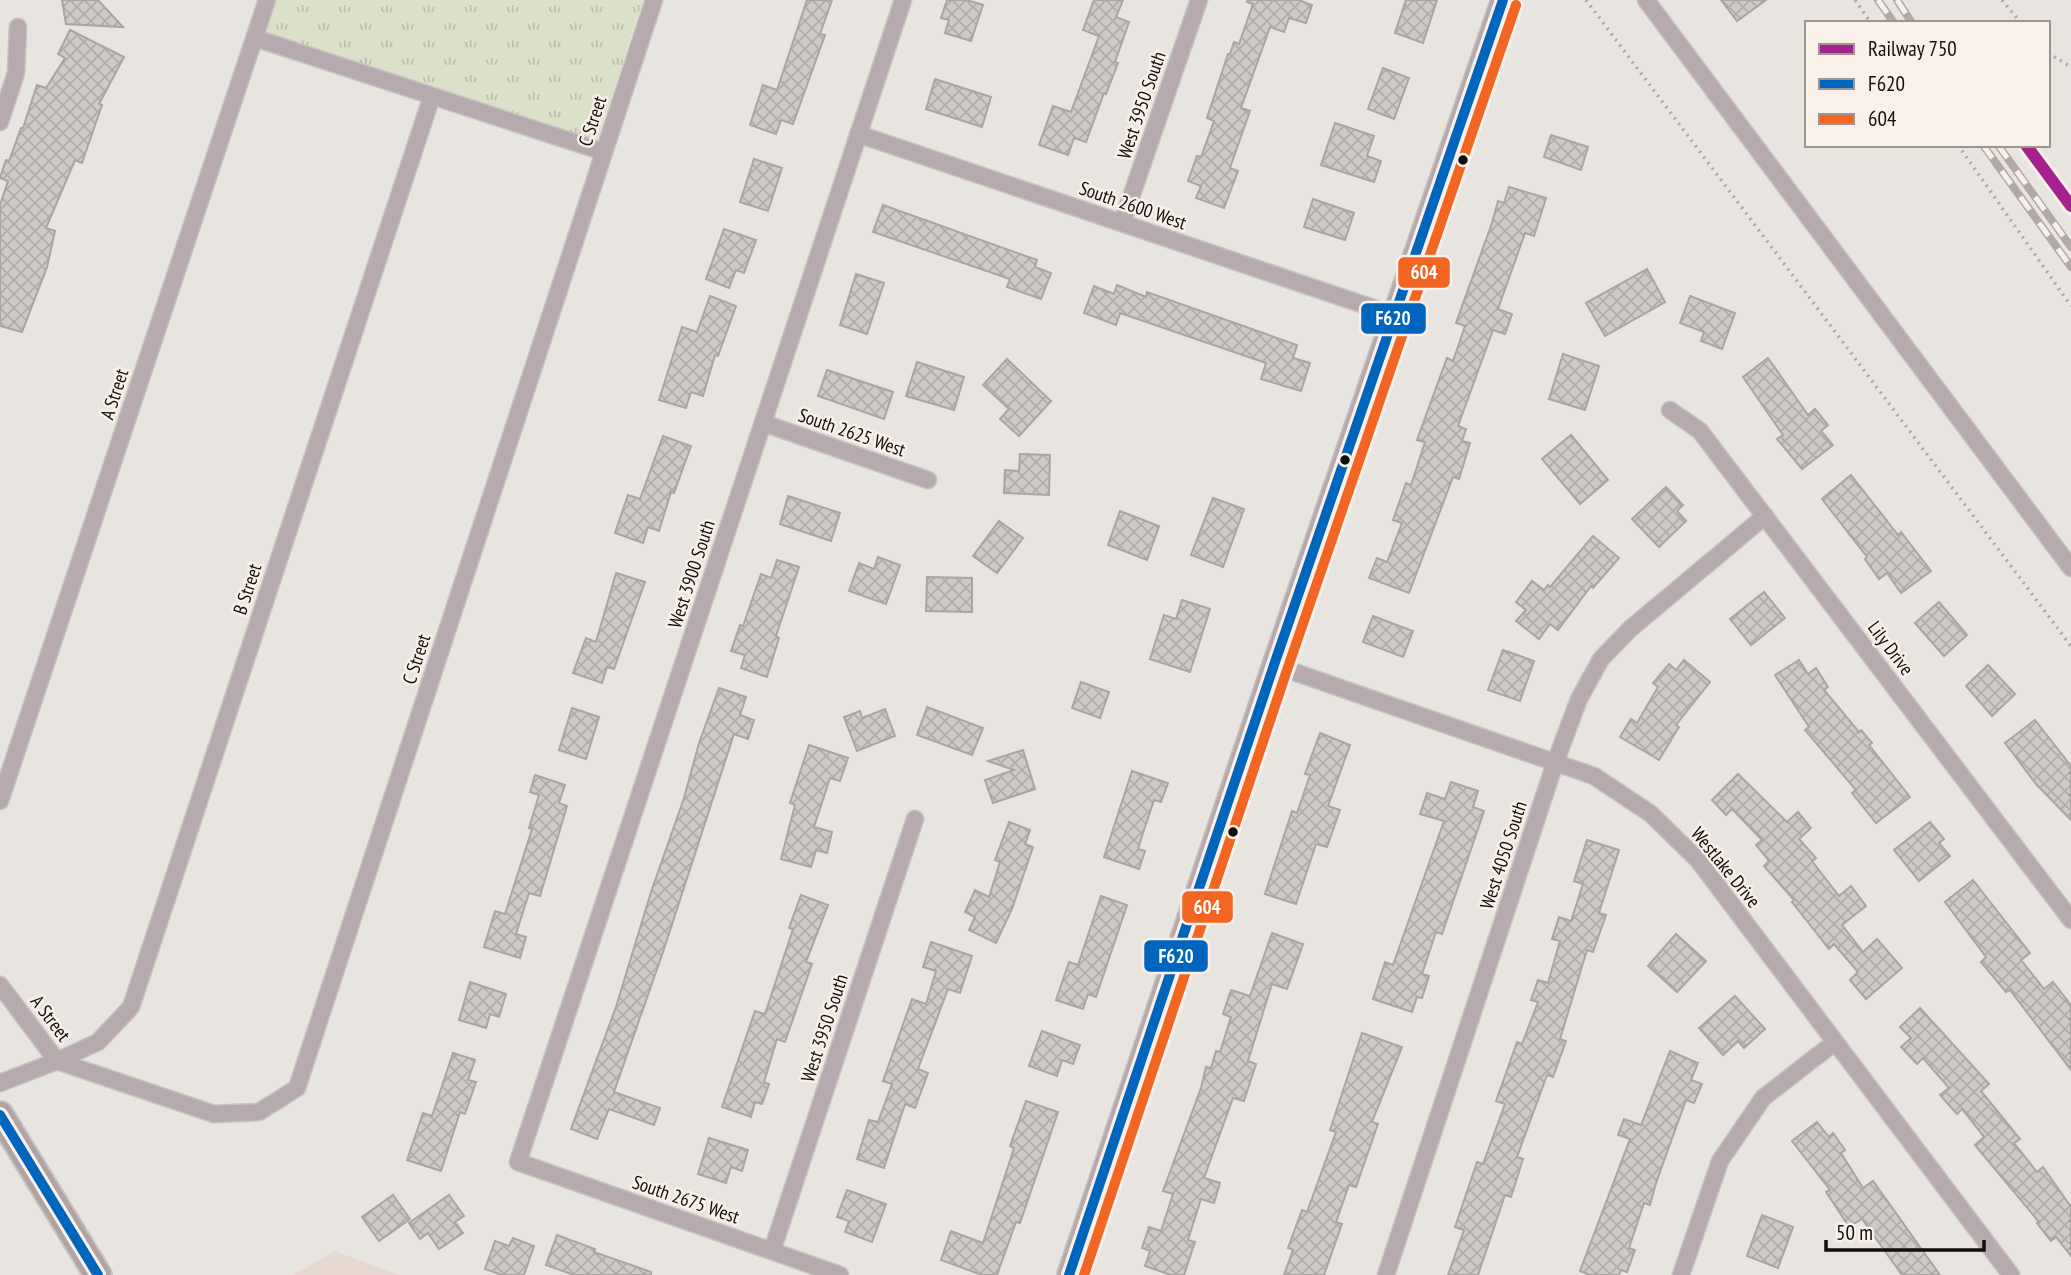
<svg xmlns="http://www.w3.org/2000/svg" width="2071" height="1275" font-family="'PT Sans Narrow',sans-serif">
<defs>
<pattern id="grass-tufts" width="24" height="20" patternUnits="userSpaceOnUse" patternTransform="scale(1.75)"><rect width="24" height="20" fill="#dae1c8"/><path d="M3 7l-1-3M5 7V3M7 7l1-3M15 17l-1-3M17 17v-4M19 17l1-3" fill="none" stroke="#bac0ab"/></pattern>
<pattern id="building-cross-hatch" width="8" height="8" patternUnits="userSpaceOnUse" patternTransform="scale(1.75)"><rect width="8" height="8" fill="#cdcac8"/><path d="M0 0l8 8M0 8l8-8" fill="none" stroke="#afacab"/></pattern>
</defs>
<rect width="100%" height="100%" fill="#e8e4e0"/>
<path fill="#e6d8d0" d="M335 1251 398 1275H294Z"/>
<path fill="url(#grass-tufts)" d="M277 0H643L595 146 265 35Z"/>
<g fill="url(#building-cross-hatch)" stroke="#a9a5a4" stroke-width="2">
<path d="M62 0H98L123 27 66 24Z"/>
<path d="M807 0H832L820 34 825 35 793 124 781 120 776 134 750 125 763 85 777 90Z"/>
<path d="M947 0H967L983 5 971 41 945 33 949 20 941 18Z"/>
<path d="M1094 0H1123L1116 17 1129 22 1115 62 1118 63 1106 94 1104 93 1086 142 1074 138 1068 155 1039 145 1053 106 1071 112 1099 36 1083 30Z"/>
<path d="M1247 0H1299L1312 5 1306 23 1289 18 1284 32 1270 27 1241 108 1250 111 1230 168 1238 171 1224 208 1196 198 1201 186 1188 181 1197 156 1201 157 1214 121 1207 118 1228 54H1230L1234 42 1239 44 1253 4 1247 2Z"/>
<path d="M1406 0H1437L1423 43 1395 33Z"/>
<path d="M1721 0H1766L1737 21Z"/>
<path d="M70 30 124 57 99 104 102 105 82 163 75 160 46 228 55 231 47 267 22 332 0 326V205L8 181 0 178 6 160 9 161 21 128H23L37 85 46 88 65 58 58 54Z"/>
<path d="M1383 68 1409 78 1394 119 1368 109Z"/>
<path d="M935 79 991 97 982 127 926 109Z"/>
<path d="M1335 123 1374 136 1367 156 1381 161 1374 182 1321 165Z"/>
<path d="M1551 135 1588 147 1581 170 1544 157Z"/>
<path d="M754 159 782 168 768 211 740 202Z"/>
<path d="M1509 187 1546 198 1534 236 1525 233 1498 309 1512 314 1505 334 1493 330 1458 426 1466 429 1462 441 1470 443 1459 479 1453 477 1409 593 1369 578 1377 558 1387 562 1402 523 1393 520 1406 483 1411 485 1425 442 1417 440 1447 358 1453 361 1465 326 1456 323 1492 223 1498 201 1504 203Z"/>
<path d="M1313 199 1354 213 1345 240 1304 227Z"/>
<path d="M883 205 1037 260 1035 267 1051 273 1041 299 1007 287 1010 279 873 232Z"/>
<path d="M724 229 756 240 744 273 736 270 729 288 706 279Z"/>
<path d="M1647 269 1665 302 1605 336 1586 303Z"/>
<path d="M856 274 884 283 867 334 840 325Z"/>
<path d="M1117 285 1146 297 1147 292 1297 345 1293 358 1310 363 1301 391 1261 379 1266 363 1120 313 1116 325 1084 313 1094 286 1114 294Z"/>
<path d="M710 296 736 306 718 356 715 355 703 396 691 392 686 408 659 400 682 327 697 332Z"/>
<path d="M1690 296 1735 313 1722 349 1701 341 1704 332 1680 323Z"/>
<path d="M1563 354 1599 366 1585 410 1549 399Z"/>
<path d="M1768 358 1808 415 1815 409 1828 425 1821 431 1833 445 1802 469 1777 439 1783 435 1743 377Z"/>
<path d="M1007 359 1051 401 1019 436 1000 419 1009 409 983 385Z"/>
<path d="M917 362 964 377 954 410 906 396Z"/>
<path d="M827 370 893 392 884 419 818 396Z"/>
<path d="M1571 435 1608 480 1580 504 1542 459Z"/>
<path d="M663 436 691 446 674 493 671 492 659 531 648 527 643 543 615 533 628 495 640 499Z"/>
<path d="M1020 454 1050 455 1049 495 1004 493 1005 470 1019 471Z"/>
<path d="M1851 475 1898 535 1901 532 1931 571 1901 593 1887 573 1879 579 1865 559 1867 557 1822 499Z"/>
<path d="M1666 487 1683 505 1677 511 1686 521 1659 547 1632 519Z"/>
<path d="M788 496 840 513 831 541 780 524Z"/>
<path d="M1213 498 1244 509 1223 567 1191 555Z"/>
<path d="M1120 511 1159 526 1147 560 1108 545Z"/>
<path d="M999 521 1023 538 997 573 973 556Z"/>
<path d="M1593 536 1619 558 1593 588 1591 586 1558 630 1550 624 1539 639 1516 621 1526 610 1516 602 1532 581 1544 590 1548 585 1550 587Z"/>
<path d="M878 557 900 565 886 604 849 591 859 563 874 569Z"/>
<path d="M777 560 799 567 776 636 779 638 767 677 741 668 745 655 731 651 740 625 743 626 761 574 771 578Z"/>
<path d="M616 573 645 582 614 669 607 667 602 683 573 673 586 638 596 642Z"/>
<path d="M927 577 972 578V612L926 611Z"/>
<path d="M1764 592 1785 618 1751 645 1730 619Z"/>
<path d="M1182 600 1210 609 1190 672 1150 659 1164 615 1176 619Z"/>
<path d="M1939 602 1967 635 1944 656 1915 623Z"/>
<path d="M1373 616 1413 631 1403 657 1363 642Z"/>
<path d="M1503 650 1534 661 1520 701 1488 690Z"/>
<path d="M1684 660 1710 682 1676 725 1679 727 1659 760 1620 737 1631 719 1637 723 1658 687 1653 683 1669 664 1676 670Z"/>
<path d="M1799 660 1808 674 1816 668 1828 687 1824 690 1859 732 1861 730 1872 743 1869 745 1910 797 1876 823 1852 793 1856 790 1805 730 1809 727 1775 675Z"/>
<path d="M1988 665 2015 694 1992 716 1966 686Z"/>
<path d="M1081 682 1109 692 1100 718 1072 708Z"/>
<path d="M719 688 746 697 740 715 754 720 748 739 734 734 663 952 614 1092 660 1108 654 1125 609 1109 597 1139 571 1129 616 1007 651 892 684 798 699 743Z"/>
<path d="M927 707 983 728 972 755 917 735Z"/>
<path d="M572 708 599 717 586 759 559 750Z"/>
<path d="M885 709 895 736 857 751 844 717 860 711 862 718Z"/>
<path d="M2035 720 2071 766V820L2036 784 2005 743Z"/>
<path d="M1320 733 1350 745 1328 806 1340 810 1327 847 1316 844 1296 904 1265 894 1292 811 1297 813 1310 775 1305 774Z"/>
<path d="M809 745 848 758 840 781 830 778 814 827 832 832 827 853 816 850 811 867 781 859 795 805 790 803Z"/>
<path d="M1023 750 1035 789 993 803 985 780 1014 770 988 761Z"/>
<path d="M1132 771 1168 783 1161 802 1154 800 1143 833 1138 849 1145 851 1139 869 1104 857Z"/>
<path d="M1738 774 1787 822 1798 812 1811 828 1799 839 1816 858 1812 861 1839 896 1851 886 1866 906 1842 925 1863 952 1877 939 1902 968 1866 999 1850 980 1858 972 1834 944 1829 949 1792 902 1794 900 1764 866 1769 861 1756 845 1762 840 1732 809 1726 815 1712 800Z"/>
<path d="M535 775 565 785 559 803 567 806 540 896 529 893 516 934 526 937 520 958 484 947 495 911 505 914 532 829 529 828 539 795 530 792Z"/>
<path d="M1451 782 1478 791 1473 807 1484 811 1442 934 1436 932 1422 974 1429 976 1422 998 1417 997 1412 1012 1373 999 1385 962 1393 965 1444 821 1420 814 1427 793 1445 799Z"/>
<path d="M1009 822 1030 830 1025 844 1033 847 1012 909 996 943 969 930 975 917 965 912 975 890 989 897 1000 862 995 860Z"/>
<path d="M1930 822 1944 839 1939 843 1950 856 1919 881 1894 850Z"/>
<path d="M1587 840 1619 850 1599 913 1606 915 1593 952 1587 950 1560 1039 1566 1041 1553 1077 1547 1075 1517 1157 1523 1159 1511 1197 1505 1195 1478 1275H1448L1464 1230 1455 1227 1477 1162 1483 1164 1505 1104 1496 1101 1517 1042 1522 1044 1538 1002 1531 1000 1538 980 1548 983 1560 941 1552 939 1559 917 1571 921 1583 884 1574 881Z"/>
<path d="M1973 880 2030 953 2021 960 2044 989 2053 982 2071 1005V1070L2010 990 2006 992 1981 962 1986 957 1945 902Z"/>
<path d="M801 895 828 905 806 962 812 964 785 1042 777 1039 764 1082 769 1084 762 1104 755 1102 751 1117 722 1107 755 1011 765 1014 793 929 789 928Z"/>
<path d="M1101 896 1127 905 1096 997 1088 994 1083 1009 1056 1000 1069 962 1078 965Z"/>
<path d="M1272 933 1303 944 1287 989 1272 984 1248 1061 1256 1064 1244 1101 1233 1098 1204 1178 1220 1183 1214 1203 1201 1199 1188 1240 1195 1242 1184 1275H1171L1145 1266 1150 1251 1142 1248 1149 1227 1161 1231 1173 1194 1163 1191 1201 1088 1206 1067 1211 1068 1216 1051 1220 1052 1231 1017 1223 1014 1231 990 1250 996Z"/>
<path d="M1676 934 1706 961 1677 992 1648 966Z"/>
<path d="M931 942 972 956 960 993 948 989 918 1069 928 1073 915 1108 905 1104 884 1168 857 1159 869 1120 878 1122 892 1084 883 1081 912 999 926 1004 936 971 923 967Z"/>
<path d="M470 982 506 994 499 1017 490 1014 486 1028 459 1020Z"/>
<path d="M1735 996 1765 1029 1744 1048 1738 1041 1723 1055 1699 1028Z"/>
<path d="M1920 1008 1989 1084 1981 1091 2020 1139 2014 1143 2037 1172 2043 1167 2071 1207V1256L2056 1237 2051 1241 2037 1223 2039 1222 1975 1145 1984 1137 1962 1109 1957 1114 1940 1095 1949 1088 1923 1058 1917 1064 1901 1047 1911 1038 1900 1027Z"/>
<path d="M1042 1031 1080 1045 1073 1064 1062 1060 1057 1076 1029 1066Z"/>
<path d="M1362 1033 1402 1047 1372 1122 1378 1124 1356 1187 1349 1185 1336 1222 1342 1224 1324 1275H1284L1293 1250 1288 1248 1302 1210 1307 1212 1336 1132 1330 1130Z"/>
<path d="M1670 1051 1698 1063 1691 1080 1702 1084 1694 1103 1686 1100 1656 1183 1650 1205 1644 1203 1629 1248 1635 1250 1627 1272 1621 1270 1619 1275H1590L1580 1271 1630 1139 1618 1135 1624 1119 1641 1125Z"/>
<path d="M453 1053 475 1060 468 1080 476 1082 465 1114 460 1112 441 1171 407 1160 423 1113 432 1116Z"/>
<path d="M1026 1101 1058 1112 1020 1223 1016 1222 997 1275H982L941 1260 951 1231 983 1243 1014 1148 1010 1146Z"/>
<path d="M1817 1122 1829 1137 1833 1133 1845 1150 1841 1153 1863 1188 1873 1181 1940 1275H1902L1862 1219 1849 1227 1826 1192 1830 1190 1792 1141Z"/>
<path d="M709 1138 748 1150 742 1171 731 1167 726 1183 698 1174Z"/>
<path d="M847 1190 886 1204 872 1242 845 1232 849 1221 837 1217Z"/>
<path d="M393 1195 410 1219 379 1241 362 1217Z"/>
<path d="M449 1195 464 1216 455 1222 463 1233 439 1249 428 1233 420 1239 409 1223Z"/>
<path d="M1762 1215 1793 1227 1778 1268 1747 1256Z"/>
<path d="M557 1235 595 1249 594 1252 651 1272V1275H574L546 1265Z"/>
<path d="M513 1238 534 1246 524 1275H502L485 1269 495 1241 509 1246Z"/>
</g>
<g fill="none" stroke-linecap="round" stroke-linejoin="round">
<g stroke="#c5c2bf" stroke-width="19">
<g id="street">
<path d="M1646 0 2071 568"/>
<path d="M255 38 604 152"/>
<path d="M0 122 16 73 18 27"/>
<path d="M858 134 1394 315"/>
<path d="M1122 223 1199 0"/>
<path d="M1670 410 1700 431 2071 920"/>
<path d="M763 423 928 480"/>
<path d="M1274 665 1594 776 1651 814 1698 860 2011 1275"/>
<path d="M0 801 267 0"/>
<path d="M0 985 57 1061 0 1083"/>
<path d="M57 1061 214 1114 259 1112 297 1088 654 0"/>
<path d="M57 1061 98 1042 131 1007 432 96"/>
<path d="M772 1251 915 819"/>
<path d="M840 1275 518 1162 903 0"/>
<path d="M1386 1275 1555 763 1579 699 1601 659 1630 629 1765 516"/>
<path d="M1681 1275 1720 1161 1763 1098 1835 1042"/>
</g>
</g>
<g stroke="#c5c2bf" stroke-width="26">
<path id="secondary" d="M1069 1275 1274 665 1503 0"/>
</g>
<g stroke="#c5c2bf" stroke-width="30">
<path id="primary" d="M0 1115 98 1275"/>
</g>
<g stroke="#aea5a7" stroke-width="3.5" stroke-dasharray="2 5" stroke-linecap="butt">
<path d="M1586 0 2071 646"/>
<path d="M1855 0 1871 23"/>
<path d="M2002 0 2021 23"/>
<path d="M2048 53 2071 67"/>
<path d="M1958 145 2071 306"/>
</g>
<use href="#street" stroke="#b7aaae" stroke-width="16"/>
<use href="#secondary" stroke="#b6a8ad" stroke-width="23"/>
<use href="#primary" stroke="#b0a2a5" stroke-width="26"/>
<g stroke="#b0a8a9" stroke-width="8">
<g id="rail">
<path d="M1878 0 1894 23"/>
<path d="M1897 0 1912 23"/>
<path d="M1983 145 2071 267"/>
<path d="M1998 145 2071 247"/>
</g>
</g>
<use href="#rail" stroke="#f9f0ea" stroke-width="5" stroke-dasharray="16" stroke-linecap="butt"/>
<g stroke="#f9f0ea" stroke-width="16">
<g id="bus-1">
<path d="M0 1115 98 1275"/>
<path d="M1069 1275 1274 665 1503 0"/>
</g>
</g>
<g stroke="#f9f0ea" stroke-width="16">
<path id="bus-2" d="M1084 1275 1287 670 1516 5"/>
</g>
<use href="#bus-1" stroke="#0065bd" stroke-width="10"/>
<use href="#bus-2" stroke="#f26522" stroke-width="10"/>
<g stroke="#f9f0ea" stroke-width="18">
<path id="rail-1" d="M2026 145 2071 206"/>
</g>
<use href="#rail-1" stroke="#a4228e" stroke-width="12"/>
</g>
<g fill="#110e0c" stroke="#f9f0ea" stroke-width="2.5">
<circle cx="1463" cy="160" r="6"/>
<circle cx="1345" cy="460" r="6"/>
<circle cx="1233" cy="832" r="6"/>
</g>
<g text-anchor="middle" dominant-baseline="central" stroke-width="5" stroke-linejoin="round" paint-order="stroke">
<g font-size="19" fill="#110e0c" stroke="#f9f0ea">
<text transform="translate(1141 105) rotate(-71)">West 3950 South</text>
<text transform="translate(592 121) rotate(-72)">C Street</text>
<text transform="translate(1133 205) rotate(19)">South 2600 West</text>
<text transform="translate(114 394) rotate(-72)">A Street</text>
<text transform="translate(852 432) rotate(19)">South 2625 West</text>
<text transform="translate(691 574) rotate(-72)">West 3900 South</text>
<text transform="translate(247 589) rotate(-72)">B Street</text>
<text transform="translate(1891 648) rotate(53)">Lily Drive</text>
<text transform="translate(416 659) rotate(-72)">C Street</text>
<text transform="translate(1503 855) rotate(-72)">West 4050 South</text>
<text transform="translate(1726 867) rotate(51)">Westlake Drive</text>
<text transform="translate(51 1018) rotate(53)">A Street</text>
<text transform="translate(824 1028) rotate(-72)">West 3950 South</text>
<text transform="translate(686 1199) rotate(19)">South 2675 West</text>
</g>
</g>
<g stroke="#f9f0ea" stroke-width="2.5">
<rect x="1397" y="256" width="54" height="33" rx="7" fill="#f26522"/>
<rect x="1360" y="302" width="67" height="33" rx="7" fill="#0065bd"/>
<rect x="1181" y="890" width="53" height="34" rx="7" fill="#f26522"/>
<rect x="1143" y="939" width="66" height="34" rx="7" fill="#0065bd"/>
</g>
<g font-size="19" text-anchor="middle" font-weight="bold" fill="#fff">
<text x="1424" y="279">604</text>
<text x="1393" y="325">F620</text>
<text x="1207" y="914">604</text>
<text x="1176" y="963">F620</text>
</g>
<rect x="1805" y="21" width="245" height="126" fill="#f9f0ea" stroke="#9c9691" stroke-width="2"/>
<rect x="1819" y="44" width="35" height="10" fill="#a4228e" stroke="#9c9691" stroke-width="2"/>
<text x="1868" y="56" font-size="21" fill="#110e0c">Railway 750</text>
<rect x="1819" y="79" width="35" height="10" fill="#0065bd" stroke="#9c9691" stroke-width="2"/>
<text x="1868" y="91" font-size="21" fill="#110e0c">F620</text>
<rect x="1819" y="114" width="35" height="10" fill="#f26522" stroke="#9c9691" stroke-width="2"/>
<text x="1868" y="126" font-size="21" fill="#110e0c">604</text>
<path d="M1826 1240v10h158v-10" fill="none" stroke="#110e0c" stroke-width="3.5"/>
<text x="1836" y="1240" font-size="21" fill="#110e0c" stroke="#f9f0ea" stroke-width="5" paint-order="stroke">50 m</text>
</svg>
